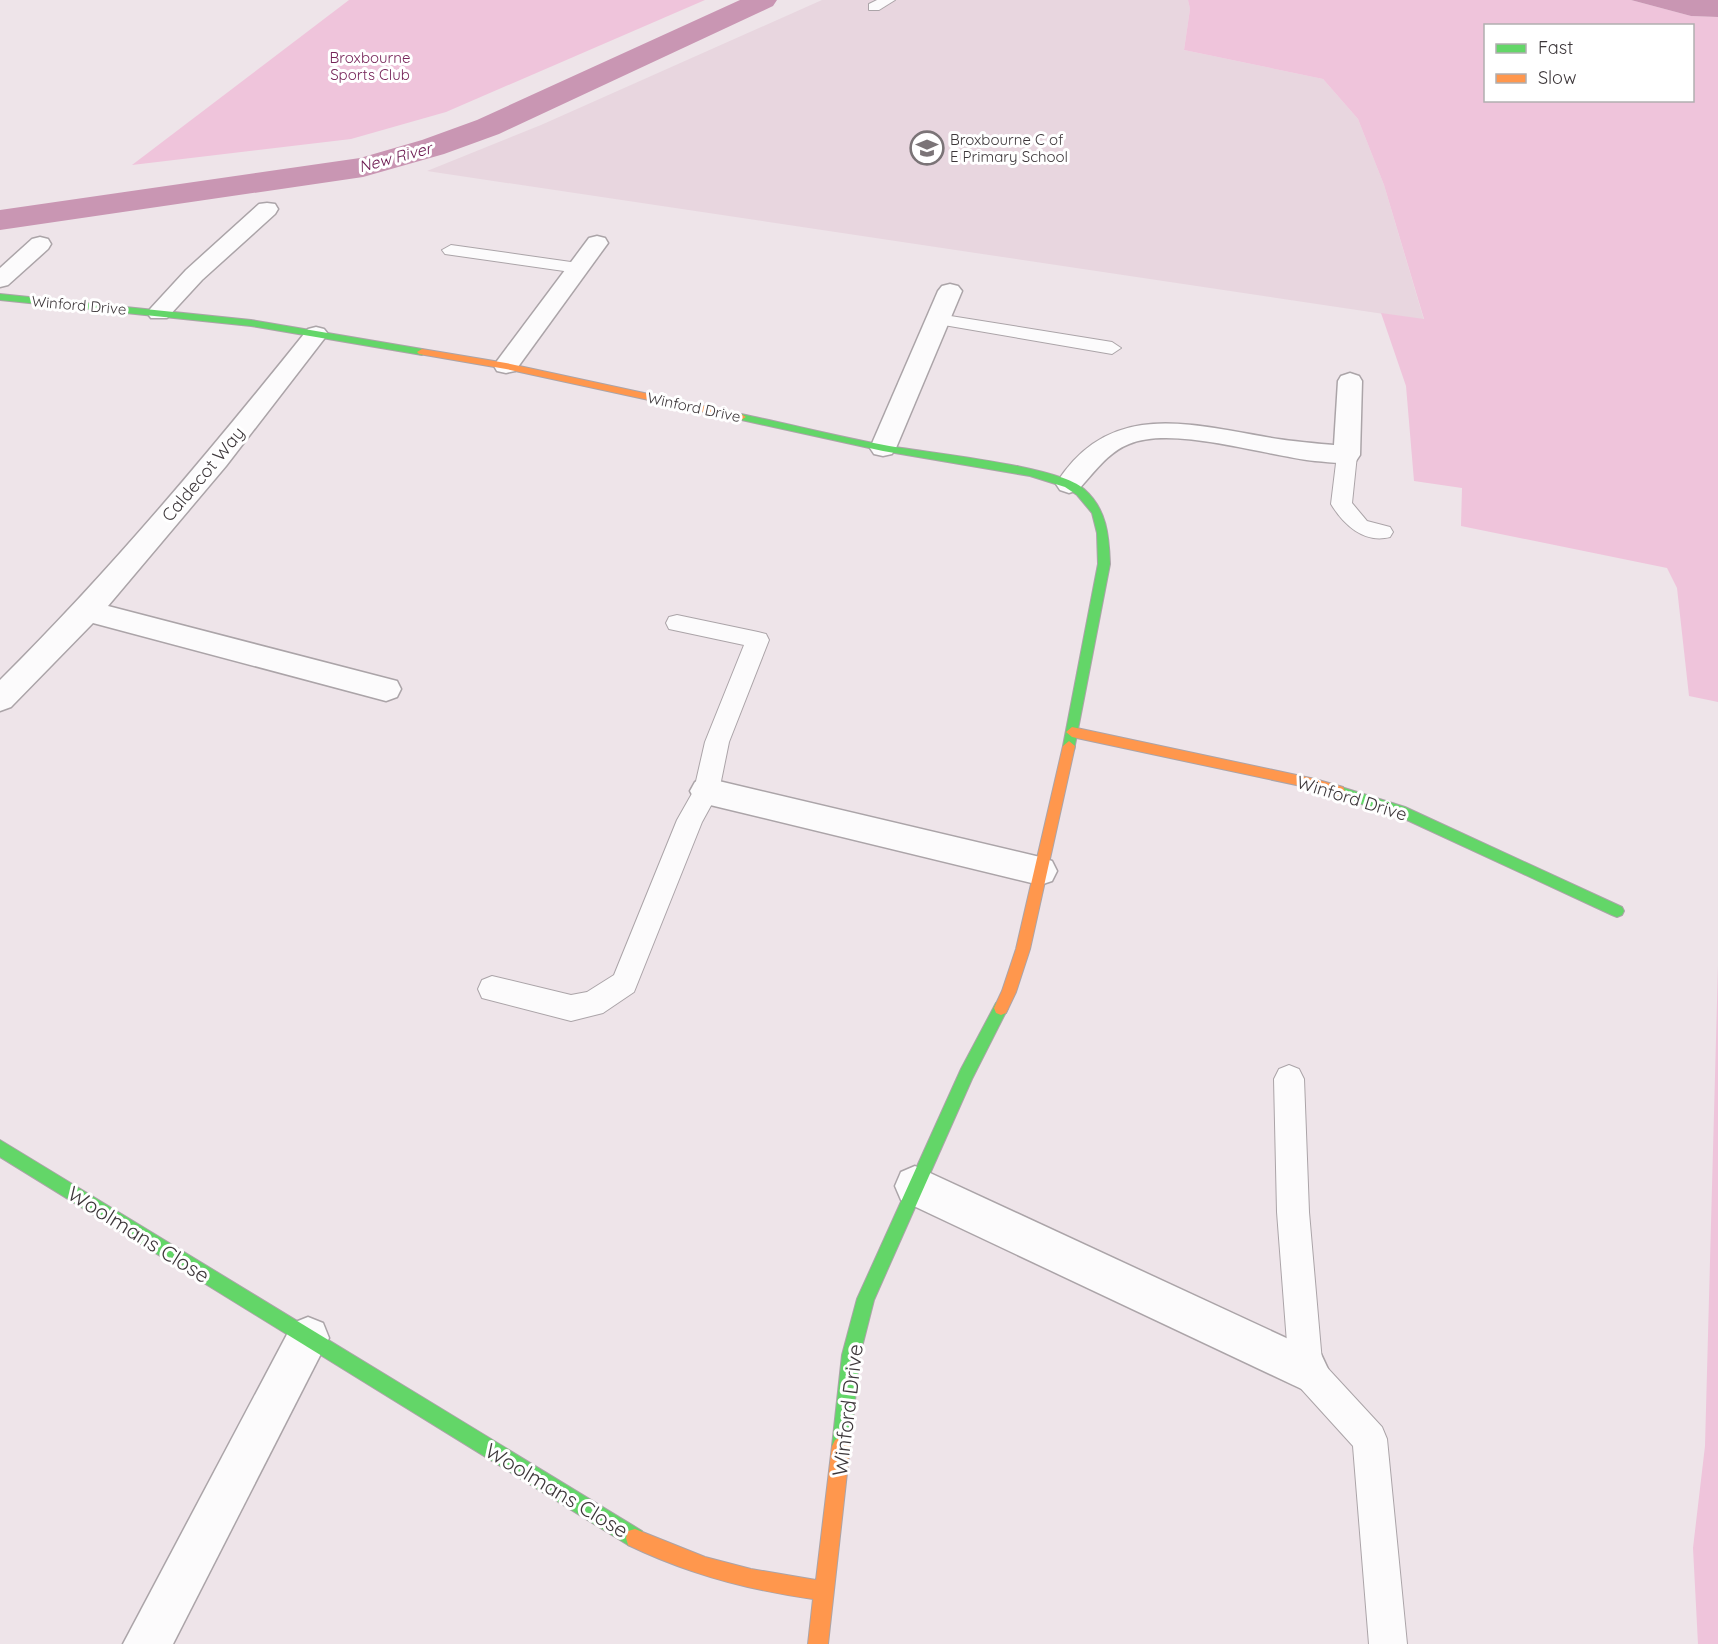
<svg xmlns="http://www.w3.org/2000/svg" width="1718" height="1644" font-family="Quicksand,sans-serif">
<rect width="100%" height="100%" fill="#eee4e9"/>
<path fill="#e8d6df" d="M822 0H1188L1190 9 1184 50 1323 79 1358 119 1384 185 1424 320 427 171 541 125Z"/>
<g fill="#efc4db" fill-rule="evenodd">
<path d="M349 0H705L446 112 351 139 132 165Z"/>
<path d="M1188 0H1631L1691 16 1718 17V702L1689 696 1677 588 1667 568 1461 526 1462 488 1414 481 1406 386 1381 313 1424 319 1384 185 1358 119 1323 79 1184 50 1190 9ZM1486 26H1692V100H1486Z"/>
<path d="M1718 965V1644H1698L1693 1548 1705 1446Z"/>
</g>
<path fill="#c996b3" d="M1631 0H1718V17L1691 16Z"/>
<g fill="none" stroke-linecap="round" stroke-linejoin="round">
<path fill="#c996b3" fill-rule="evenodd" d="M740 0H777L773 6 499 134 444 154 363 177 0 230V210L360 158 422 140 477 120Z"/>
<g stroke="#aba4a8" stroke-width="2">
<g id="lane">
<path d="M877 0H895L879 10H869V4Z"/>
<path d="M451 245 578 263 587 268 578 273 445 254 442 250Z"/>
<path d="M938 314 1112 342 1121 348 1112 354 932 323 929 319Z"/>
<path d="M1347 448 1354 450 1357 455 1352 503 1367 521 1390 527 1393 532 1390 537C1364 544 1343 524 1331 504L1337 455 1340 450Z"/>
<path d="M677 615 758 632 766 634 769 640 729 742 719 791 702 822 634 992 603 1013 571 1021 482 998 478 989 482 980 492 976 571 995 587 992 614 975 677 820 694 790 705 742 744 645 669 629 666 623 669 617Z"/>
<path d="M1289 1065 1299 1069 1304 1079 1309 1212 1322 1362 1382 1427 1387 1439 1407 1644H1369L1353 1446 1294 1381 1289 1369 1277 1212 1274 1079 1279 1069Z"/>
</g>
</g>
<g stroke="#aba4a8" stroke-width="3">
<g id="street">
<path d="M267 203 275 204 278 209 275 214 202 280 167 318H151L147 313 151 308 186 270 259 204Z"/>
<path d="M597 236 605 238 608 243 515 371 506 373 497 371 494 366 497 361 589 238Z"/>
<path d="M40 237 48 239 51 244 48 249 8 285 0 287V268L32 239Z"/>
<path d="M950 284 958 286 962 291 896 448 892 454 883 456 874 454 870 448 938 291 942 286Z"/>
<path d="M316 327 324 329 328 334 324 339 226 466 108 606 397 681 401 689 397 697 386 701 93 623 11 707 0 711V680C111 570 210 451 308 329Z"/>
<path d="M1350 373 1359 376 1362 381 1360 455 1356 461C1343 465 1329 462 1315 461 1266 456 1173 425 1129 444 1108 452 1093 474 1078 490L1069 493 1060 490 1056 484C1108 401 1185 423 1266 437 1289 441 1312 443 1334 445L1338 381 1341 376Z"/>
<path d="M706 778 1040 857 1052 861 1057 871 1052 881 1040 885 706 804 695 800 690 791 695 782Z"/>
<path d="M915 1166 1321 1354 1328 1369 1321 1384 1306 1391 1291 1384 901 1200 895 1186 901 1172Z"/>
<path d="M308 1317 323 1323 329 1338 173 1644H123L293 1323Z"/>
</g>
</g>
<g stroke="#aba4a8" stroke-width="2">
<g id="fast">
<path d="M0 294 251 320 422 349 427 352 422 355 251 326 0 300Z"/>
<path d="M741 414C789 424 836 436 884 445 926 453 1057 465 1084 489 1107 509 1109 536 1110 564L1074 750 1069 751 1063 746 1098 564 1097 533 1092 513 1077 495 1065 487 1030 476 883 451 737 419V415Z"/>
<path d="M1338 786 1405 807 1622 907 1624 911 1622 915 1617 917 1612 915 1396 815 1333 795 1331 791 1333 787Z"/>
<path d="M1001 1001 1006 1003 1008 1008 972 1079 874 1300 860 1355 850 1446 847 1452 841 1455 835 1452 832 1446 842 1355 857 1299 961 1069 996 1003Z"/>
<path d="M0 1140 642 1531 644 1538 642 1545 635 1547 628 1545 0 1157Z"/>
</g>
</g>
<g stroke="#aba4a8" stroke-width="2">
<g id="slow">
<path d="M422 349 506 363 741 414 746 417 741 420 506 369 419 354 417 352Z"/>
<path d="M1072 727 1315 779 1343 787 1345 791 1343 795 1338 796 1315 789 1072 737 1066 732Z"/>
<path d="M1069 741 1075 746 1030 949 1016 992 1006 1013 1001 1015 996 1013 994 1008 1002 991 1016 949 1063 746Z"/>
<path d="M841 1437 847 1440 850 1446 828 1644H808L813 1599C748 1590 688 1574 628 1545L626 1538 628 1531 635 1529 705 1557 751 1569 816 1580 832 1446 835 1440Z"/>
</g>
</g>
<use href="#lane" fill="#fcfbfc" fill-rule="evenodd"/>
<use href="#street" fill="#fcfbfc" fill-rule="evenodd"/>
<use href="#fast" fill="#63d668" fill-rule="evenodd"/>
<use href="#slow" fill="#ff974d" fill-rule="evenodd"/>
</g>
<defs>
<g id="school-ring" transform="scale(1.725)"><circle r="9.5" fill="#fff" stroke="#7b7477" stroke-width="1.5"/><path d="M0-5L7-2L0 1L-7-2ZM-4 1L0 2.5L4 1V4Q0 6-4 4Z" fill="#7b7477"/></g>
</defs>
<g fill-rule="evenodd">
<use href="#school-ring" x="927" y="148"/>
</g>
<g text-anchor="middle" dominant-baseline="central" stroke-width="6" stroke-linejoin="round" paint-order="stroke">
<g font-size="15" fill="#762459" stroke="#fff">
<text x="370" y="57">Broxbourne<tspan x="370" dy="17">Sports Club</tspan></text>
</g>
<g font-size="15" fill="#3d373a" stroke="#fff" text-anchor="start">
<text x="950" y="139">Broxbourne C of<tspan x="950" dy="17">E Primary School</tspan></text>
</g>
<g font-size="15" fill="#3d373a" stroke="#fff">
<text transform="translate(79 305) rotate(5)">Winford Drive</text>
<text transform="translate(694 407) rotate(12)">Winford Drive</text>
</g>
<g font-size="16" font-style="italic" fill="#6a164e" stroke="#fff">
<text transform="translate(395 157) rotate(-15)">New River</text>
</g>
<g font-size="18" fill="#3d373a" stroke="#fff">
<text transform="translate(203 474) rotate(-50)">Caldecot Way</text>
<text transform="translate(1352 798) rotate(17)">Winford Drive</text>
</g>
<g font-size="21" fill="#3d373a" stroke="#fff">
<text transform="translate(139 1234) rotate(32)">Woolmans Close</text>
<text transform="translate(847 1410) rotate(-83)">Winford Drive</text>
<text transform="translate(557 1490) rotate(31)">Woolmans Close</text>
</g>
</g>
<rect x="1484" y="24" width="210" height="78" fill="#ffffff" stroke="#b1afb0" stroke-width="1.5"/>
<rect x="1496" y="44" width="30" height="9" fill="#63d668" stroke="#b1afb0" stroke-width="1.5"/>
<text x="1538" y="54" font-size="18" fill="#3d373a">Fast</text>
<rect x="1496" y="74" width="30" height="9" fill="#ff974d" stroke="#b1afb0" stroke-width="1.5"/>
<text x="1538" y="84" font-size="18" fill="#3d373a">Slow</text>
</svg>
